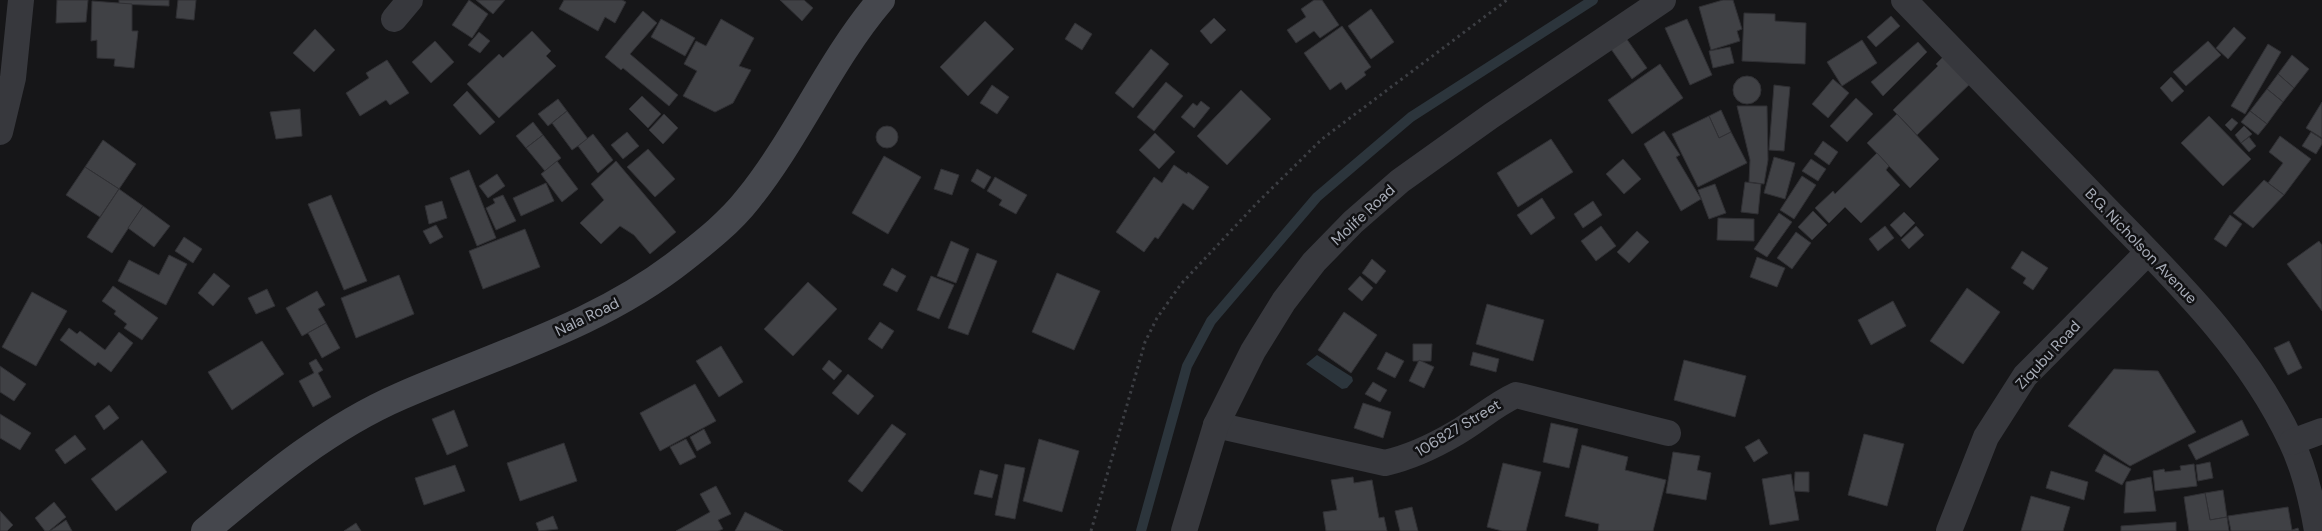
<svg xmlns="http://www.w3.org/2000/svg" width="2322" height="531" font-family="'DM Sans',sans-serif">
<rect width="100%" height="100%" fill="#161618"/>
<path fill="#2c353c" d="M1317 355 1352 377 1353 381 1347 388 1342 389 1306 364Z"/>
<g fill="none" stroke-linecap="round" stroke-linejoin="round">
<path stroke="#2c353c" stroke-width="10" d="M1141 531 1187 366 1211 321 1317 197 1411 117 1593 0"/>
</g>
<g fill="#404145" stroke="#303034">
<path d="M57 0H88L86 22 56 23Z"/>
<path d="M119 0H169V6L119 4Z"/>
<path d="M178 0H196L194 20 176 18Z"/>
<path d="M469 0 488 14 472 38 452 25Z"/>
<path d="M476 0H505L493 14Z"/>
<path d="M564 0H622L626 2 615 23 605 17 598 31 559 9Z"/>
<path d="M780 0H804L813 8 802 21Z"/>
<path d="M1314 0H1322L1339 25 1320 38 1314 31 1296 43 1287 30 1306 17 1301 9Z"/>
<path d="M1723 0H1733L1742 29 1737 31 1740 41 1711 50 1699 7Z"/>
<path d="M92 1 132 4V31H138L134 68 114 66 115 59 97 58V40L91 41Z"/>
<path d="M1371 9 1394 42 1371 59 1348 26Z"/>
<path d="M643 11 657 23 630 54 678 95 669 106 623 68 621 70 605 57Z"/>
<path d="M1744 13 1775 14V21L1806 23 1805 64 1742 61Z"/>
<path d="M1891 16 1900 26 1876 47 1867 37Z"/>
<path d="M1214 18 1226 30 1211 44 1200 31Z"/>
<path d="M661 19 695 38 685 56 651 37Z"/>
<path d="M721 19 754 38 739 66 751 70 733 103 715 112 683 96 697 71 684 64 696 41 706 46Z"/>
<path d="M1687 19 1712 75 1690 85 1665 28Z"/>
<path d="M985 21 1014 49 968 96 940 67Z"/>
<path d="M1075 23 1092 34 1082 50 1065 39Z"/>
<path d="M1342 26 1371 67 1364 72 1366 75 1346 90 1341 82 1330 90 1304 53Z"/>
<path d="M2234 27 2246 38 2228 59 2216 48Z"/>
<path d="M315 29 335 50 314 72 293 53Z"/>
<path d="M532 31 551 51 546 56 556 66 499 118 467 84 499 54 503 58Z"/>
<path d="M479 32 490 41 480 53 468 45Z"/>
<path d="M1626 38 1647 68 1632 79 1611 49Z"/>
<path d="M1862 40 1877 63 1842 86 1827 62Z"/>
<path d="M435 41 454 62 431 83 412 62Z"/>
<path d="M2208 41 2221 55 2186 86 2173 72Z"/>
<path d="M1918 42 1927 52 1883 96 1871 82Z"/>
<path d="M2268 44 2281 52 2245 114 2231 106Z"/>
<path d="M1730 47 1734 63 1713 68 1709 51Z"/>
<path d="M1151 49 1169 64 1133 108 1115 93Z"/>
<path d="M1947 53 1974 80 1917 135 1893 110 1938 66 1936 64Z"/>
<path d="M2292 55 2309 69 2294 88 2278 74Z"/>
<path d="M387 60 409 93 390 105 386 100 360 116 346 93 369 78 366 73Z"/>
<path d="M1660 64 1683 98 1632 134 1608 100Z"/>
<path d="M2278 74 2294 88 2283 102 2267 89Z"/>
<circle cx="1747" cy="90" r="14"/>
<path d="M2171 77 2184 91 2172 102 2160 88Z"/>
<path d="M1833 79 1849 93 1828 118 1812 104Z"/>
<path d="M1166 82 1183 96 1154 131 1137 117Z"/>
<path d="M992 85 1009 97 997 114 980 103Z"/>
<path d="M1774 85 1790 87 1784 151 1769 150Z"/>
<path d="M2267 89 2283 102 2267 124 2250 111Z"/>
<path d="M1241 90 1271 119 1227 165 1197 136Z"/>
<path d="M467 91 495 122 480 135 453 105Z"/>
<path d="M642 96 661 114 648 128 629 109Z"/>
<path d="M1856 98 1873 114 1847 142 1830 126Z"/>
<path d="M558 99 567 111 548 126 538 114Z"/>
<path d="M1201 101 1210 108 1194 128 1181 117 1193 103 1197 106Z"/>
<path d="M2322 102V138L2306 128Z"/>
<path d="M1737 106H1767L1768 160 1764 184 1749 182 1750 160Z"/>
<path d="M300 109 302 136 276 139 270 112Z"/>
<path d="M1721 110 1731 132 1719 138 1709 116Z"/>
<path d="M567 111 588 139 572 150 552 123Z"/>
<path d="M2250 111 2267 124 2258 135 2241 122Z"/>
<path d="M664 114 678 128 663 144 649 130Z"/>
<path d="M1897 114 1939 159 1910 188 1867 143Z"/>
<path d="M1709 116 1719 138 1731 132 1747 163 1698 187 1672 134Z"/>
<path d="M2209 116 2251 159 2223 186 2181 143Z"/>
<path d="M2232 118 2238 123 2231 131 2225 125Z"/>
<path d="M533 122 543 135 526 148 516 136Z"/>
<path d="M2244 126 2252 134 2241 143 2235 135Z"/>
<circle cx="887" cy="137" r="11"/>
<path d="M1664 131 1680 155 1676 157 1701 199 1681 211 1644 144Z"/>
<path d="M627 132 639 146 623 159 611 145Z"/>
<path d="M2311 132 2322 139V144L2316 154 2302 146Z"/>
<path d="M1155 133 1175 152 1159 169 1139 150Z"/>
<path d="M593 134 613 160 598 173 578 146Z"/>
<path d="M543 135 561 158 545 171 526 148Z"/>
<path d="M2280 136 2311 159 2284 195 2268 183 2283 163 2269 152Z"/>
<path d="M2249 137 2256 146 2249 152 2241 143Z"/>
<path d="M1551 139 1573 172 1518 207 1497 173Z"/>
<path d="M103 140 136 164 119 189 85 167Z"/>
<path d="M1823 141 1838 152 1829 165 1814 154Z"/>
<path d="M648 149 675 179 655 197 627 167Z"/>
<path d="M1877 153 1889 166 1886 170 1900 185 1861 223 1845 207 1829 223 1815 208 1833 191 1835 194Z"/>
<path d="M884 156 921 177 888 234 852 213Z"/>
<path d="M1774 157 1795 163 1785 199 1764 193Z"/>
<path d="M1623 159 1641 179 1624 194 1606 174Z"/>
<path d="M1811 159 1826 169 1818 181 1802 171Z"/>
<path d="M557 161 578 189 562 202 541 174Z"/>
<path d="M616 161 676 232 650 254 634 235 620 226 601 244 580 223 604 200 591 184Z"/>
<path d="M1174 165 1187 174 1188 172 1209 187 1193 210 1183 203 1158 239 1155 237 1144 252 1116 232 1154 177 1162 183Z"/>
<path d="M85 167 119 189 100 217 66 195Z"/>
<path d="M941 169 959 175 952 195 934 189Z"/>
<path d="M977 169 991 177 984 189 971 181Z"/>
<path d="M469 170 496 238 477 246 450 178Z"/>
<path d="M497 174 505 186 488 198 479 186Z"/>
<path d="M1802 176 1816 185 1794 219 1780 210Z"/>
<path d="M995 177 1027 195 1016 214 999 205 1002 200 987 191Z"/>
<path d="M2264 180 2284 195 2253 228 2233 213Z"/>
<path d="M1745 182 1761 184 1758 214 1741 212Z"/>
<path d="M546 183 554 201 521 216 513 198Z"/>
<path d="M1715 184 1726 213 1709 219 1698 190Z"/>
<path d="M119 189 143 206 112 253 87 237Z"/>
<path d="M331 195 367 281 344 290 308 204Z"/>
<path d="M503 195 516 221 496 230 486 208 495 203 493 199Z"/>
<path d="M1542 198 1555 218 1531 235 1517 215Z"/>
<path d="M442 201 447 218 429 224 425 206Z"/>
<path d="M1593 201 1602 215 1583 228 1574 214Z"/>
<path d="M143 206 170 226 154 247 128 228Z"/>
<path d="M1813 211 1827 225 1812 240 1798 227Z"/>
<path d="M1904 212 1915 223 1901 237 1890 225Z"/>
<path d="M1779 213 1792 222 1767 257 1754 249Z"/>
<path d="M2230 215 2242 224 2226 247 2214 239Z"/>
<path d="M1718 218 1754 219V241L1717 240Z"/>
<path d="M436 225 443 237 430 244 423 231Z"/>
<path d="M1601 226 1616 246 1596 261 1581 241Z"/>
<path d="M1885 226 1894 238 1878 251 1869 239Z"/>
<path d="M1916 226 1924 235 1909 249 1901 240Z"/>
<path d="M525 229 540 267 483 289 469 251Z"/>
<path d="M1637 231 1649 242 1629 263 1617 252Z"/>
<path d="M1796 232 1811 243 1792 269 1777 258Z"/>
<path d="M184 237 202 249 193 263 175 251Z"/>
<path d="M951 241 969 249 956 283 937 276Z"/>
<path d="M2319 241 2322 245V311L2287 264Z"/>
<path d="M2022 251 2048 268 2033 290 2023 283 2026 278 2011 268Z"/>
<path d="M977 253 997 261 968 335 948 328Z"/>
<path d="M169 255 187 264 166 305 118 281 129 260 159 275Z"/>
<path d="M1757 257 1785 268 1777 287 1750 277Z"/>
<path d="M1372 259 1386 271 1376 284 1362 273Z"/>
<path d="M892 268 906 276 897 292 883 285Z"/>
<path d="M214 273 230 286 213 306 198 293Z"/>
<path d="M1057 273 1100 291 1074 350 1032 332Z"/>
<path d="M399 275 414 314 356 338 341 298Z"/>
<path d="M931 276 954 285 939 319 917 310Z"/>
<path d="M1360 276 1373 288 1362 301 1348 289Z"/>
<path d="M808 282 837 309 793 356 764 329Z"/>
<path d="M113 286 158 318 142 340 124 328 127 324 114 314 116 311 102 301Z"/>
<path d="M1967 288 2000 312 1963 364 1930 341Z"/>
<path d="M267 289 275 306 256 314 248 298Z"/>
<path d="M317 291 325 305 318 309 326 323 302 336 286 308Z"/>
<path d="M32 292 67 311 36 366 2 347Z"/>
<path d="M1893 301 1906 326 1871 345 1858 320Z"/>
<path d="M1487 304 1544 320 1533 361 1476 344Z"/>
<path d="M1344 312 1377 335 1351 373 1318 350Z"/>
<path d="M880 322 894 331 882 349 868 339Z"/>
<path d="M326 323 340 348 322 358 308 333Z"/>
<path d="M69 328 77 334 80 331 105 350 119 332 133 343 111 372 98 362 95 366 60 340Z"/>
<path d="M262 341 284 374 232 410 208 372Z"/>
<path d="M2289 341 2302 368 2288 375 2274 348Z"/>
<path d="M1413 344H1432L1431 361H1413Z"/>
<path d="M721 346 743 382 719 397 696 361Z"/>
<path d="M1386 352 1404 361 1395 378 1377 369Z"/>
<path d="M1473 352 1499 359 1496 372 1470 365Z"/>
<path d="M316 359 323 370 318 373 331 397 313 407 299 381 314 373 309 363Z"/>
<path d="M829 360 842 371 834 380 822 369Z"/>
<path d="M1419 360 1434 367 1424 388 1409 381Z"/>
<path d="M1684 360 1746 376 1735 417 1674 400Z"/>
<path d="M0 366 26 384 14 401 0 392Z"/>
<path d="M2114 369 2158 371 2196 432 2130 466 2068 426Z"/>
<path d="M848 374 874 396 858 415 832 393Z"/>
<path d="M1373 382 1387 390 1380 402 1365 394Z"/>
<path d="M695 384 716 421 660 451 640 413Z"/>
<path d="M1363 403 1391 412 1383 438 1354 428Z"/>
<path d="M109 405 119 418 104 430 95 416Z"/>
<path d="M454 410 468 446 447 455 432 419Z"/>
<path d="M0 414 31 433 20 450 0 438Z"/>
<path d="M2242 420 2249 435 2196 460 2188 445Z"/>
<path d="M1551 423 1578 429 1569 468 1543 462Z"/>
<path d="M892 424 906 434 862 492 848 481Z"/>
<path d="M704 429 711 443 697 451 690 437Z"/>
<path d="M1864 434 1904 444 1887 506 1848 495Z"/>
<path d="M75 435 86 449 65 464 55 450Z"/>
<path d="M686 439 696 457 680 465 670 447Z"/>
<path d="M1039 439 1079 451 1062 512 1023 501Z"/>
<path d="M1759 439 1768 453 1754 462 1745 447Z"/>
<path d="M142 440 167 472 116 511 91 479Z"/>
<path d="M564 443 577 481 520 501 507 463Z"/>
<path d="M1582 445 1628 457 1625 470 1666 480 1653 531H1598L1599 524 1565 516Z"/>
<path d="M1673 452 1700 456 1697 470 1711 473 1706 500 1666 493Z"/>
<path d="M2104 454 2131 469 2122 485 2095 471Z"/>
<path d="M2210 462 2213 478 2198 481 2196 465Z"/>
<path d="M1503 463 1541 472 1526 531H1502L1487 527Z"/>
<path d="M1005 464 1025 468 1015 519 995 515Z"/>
<path d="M2194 464 2197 486 2155 491 2153 471 2164 469 2165 472 2181 470 2180 466Z"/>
<path d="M455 465 465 491 424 505 415 478Z"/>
<path d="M980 470 998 475 992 498 974 494Z"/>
<path d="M2051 471 2088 482 2084 500 2046 488Z"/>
<path d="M1795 472H1809V492L1794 491Z"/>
<path d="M1791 474 1799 520 1770 525 1762 479Z"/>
<path d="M1353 477 1354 483 1372 480 1379 518 1384 517 1387 531H1326L1323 512 1337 510 1331 480Z"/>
<path d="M2151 477 2156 511 2124 513 2126 482Z"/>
<path d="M716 486 731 514 718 520 723 529 718 531H676L710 512 700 494Z"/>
<path d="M2223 490 2227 517 2210 520 2205 493Z"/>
<path d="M2205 493 2210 520 2227 517 2229 531H2189L2184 497Z"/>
<path d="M2031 496 2070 507 2063 531H2021Z"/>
<path d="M54 502 66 517 49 531H45L35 518Z"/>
<path d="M1412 507 1418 531H1400L1395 511Z"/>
<path d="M2288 507 2292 530 2298 528 2299 531H2231L2228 516Z"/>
<path d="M0 511 13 525 7 531H0Z"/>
<path d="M745 512 783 531H735Z"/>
<path d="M553 516 558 529 539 531 536 523Z"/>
<path d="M66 520 72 531H50Z"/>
<path d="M2176 522V531H2121V526Z"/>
<path d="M356 523 361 531H344Z"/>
</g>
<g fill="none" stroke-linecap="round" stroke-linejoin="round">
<path stroke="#3d3f44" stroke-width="3" stroke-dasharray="2.5 4" stroke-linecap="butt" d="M1091 531 1145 342 1157 318 1181 284 1257 203 1322 139 1507 0"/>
<g stroke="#37383d" stroke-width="26">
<path d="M1904 0C1966 64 2028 128 2091 193 2164 269 2245 343 2291 441 2304 468 2312 501 2317 531"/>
<path d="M394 19 410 0"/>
<path d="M0 132 13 78 21 0"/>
<path d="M1216 425 1385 463C1411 457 1434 446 1456 433 1477 421 1494 405 1516 395L1668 433"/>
<path d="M2292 442 2322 431"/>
<path d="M1184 531 1216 425 1253 351 1284 301 1314 262 1353 222 1400 181 1491 116 1663 0"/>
<path d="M1949 531 1986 437 2025 376 2148 252"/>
</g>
<path stroke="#45474d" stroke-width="28" d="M205 531C266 480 327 428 401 396 497 354 600 325 683 259 706 241 730 222 748 199 798 137 829 61 881 0"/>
</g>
<g text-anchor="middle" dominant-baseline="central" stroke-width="5" stroke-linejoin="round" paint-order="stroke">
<g font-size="15" fill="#a8adb8" stroke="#111113">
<text transform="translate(1363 215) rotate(-43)">Molife Road</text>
<text transform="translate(2141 246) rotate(46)">B.G. Nicholson Avenue</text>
<text transform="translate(587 317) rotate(-26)">Nala Road</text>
<text transform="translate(2048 355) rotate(-47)">Ziqubu Road</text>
<text transform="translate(1458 428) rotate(-31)">106827 Street</text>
</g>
</g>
</svg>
